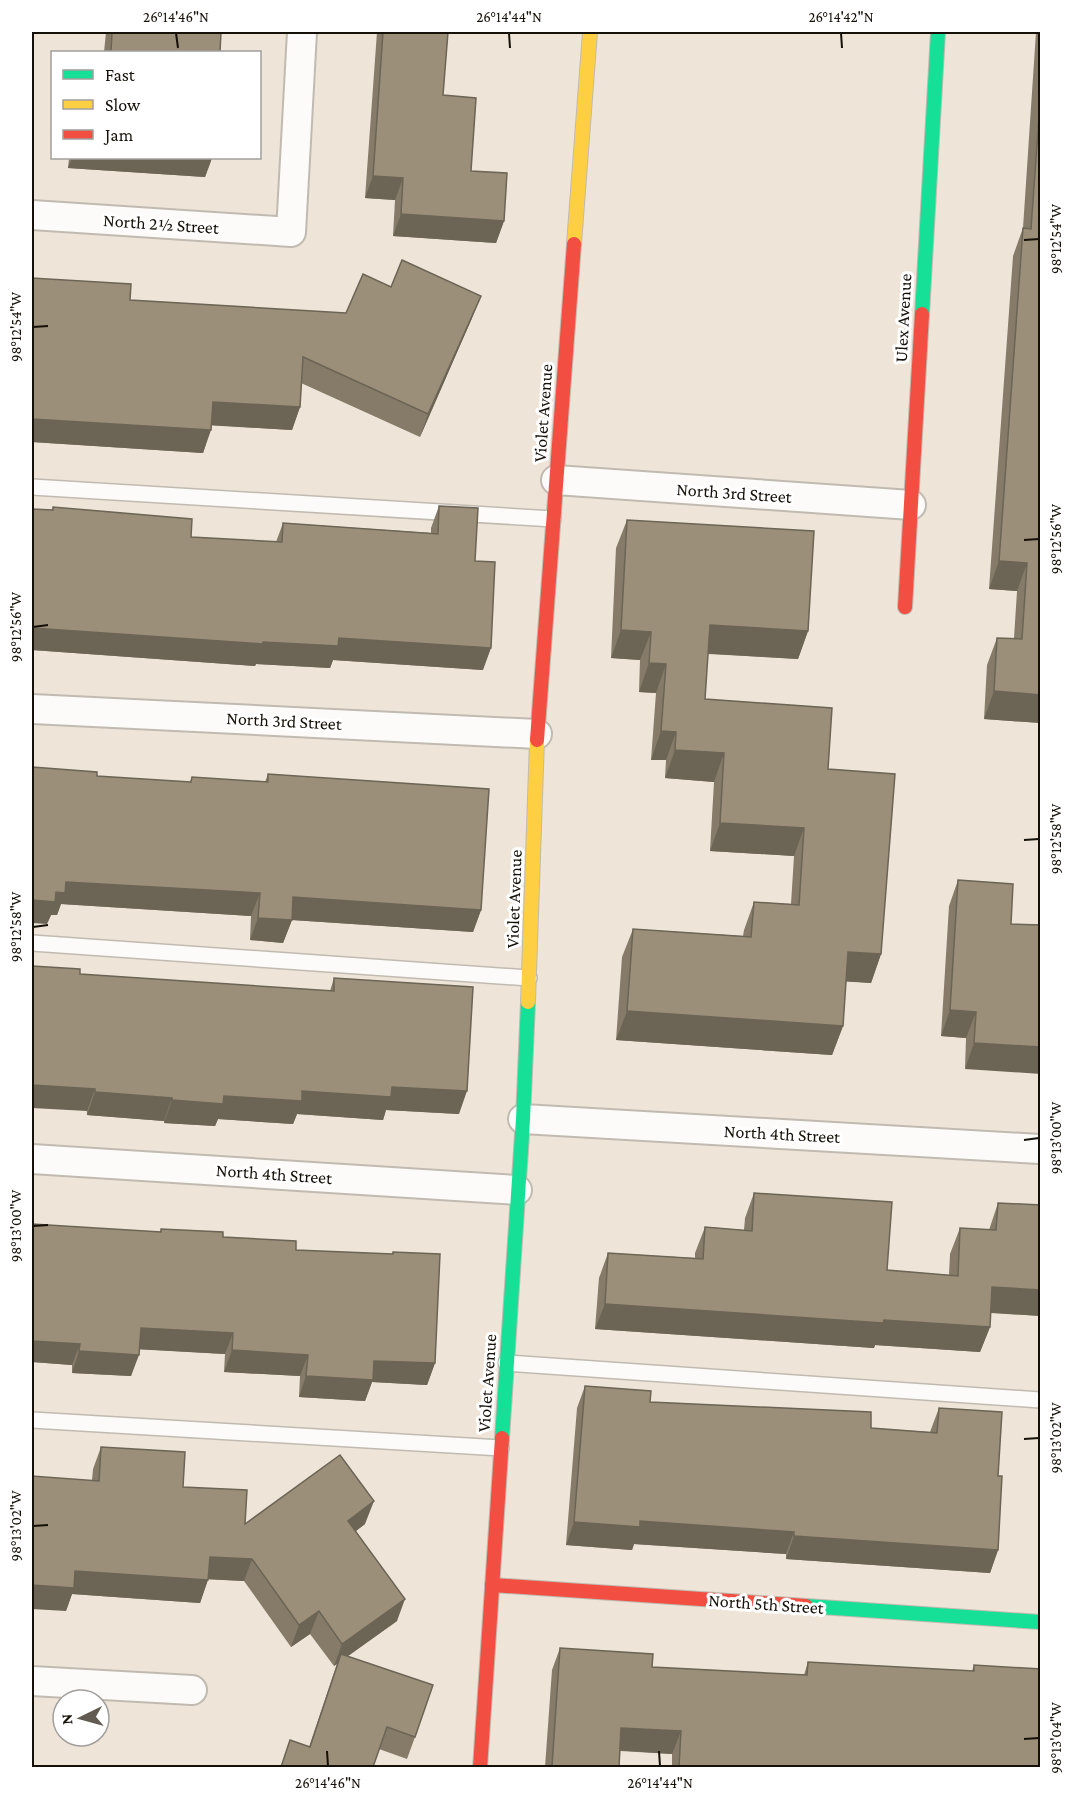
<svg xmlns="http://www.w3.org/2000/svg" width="1072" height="1799" font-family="'Crimson Pro',serif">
<rect width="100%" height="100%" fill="#eee5d8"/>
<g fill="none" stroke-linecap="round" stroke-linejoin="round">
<g stroke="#c1bab0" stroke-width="18">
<g id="lane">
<path d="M32 487 553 519"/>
<path d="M32 943 529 978"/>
<path d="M506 1363 1040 1400"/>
<path d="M32 1420 501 1448"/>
</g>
</g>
<g stroke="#c1bab0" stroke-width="32">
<g id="street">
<path d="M32 215 291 232 302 32"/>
<path d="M556 480 911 505"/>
<path d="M32 709 537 734"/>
<path d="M523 1119 1040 1149"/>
<path d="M32 1159 517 1190"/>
<path d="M32 1681 192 1690"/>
</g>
</g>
<g stroke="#c1bab0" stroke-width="16">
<g id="fast">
<path d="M922 314 938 32"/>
<path d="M502 1438 523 1119 528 1002"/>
<path d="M806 1606 1040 1622"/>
</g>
</g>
<g stroke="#c1bab0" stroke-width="16">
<g id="slow">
<path d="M574 244 590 32"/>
<path d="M528 1002 537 740"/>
</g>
</g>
<g stroke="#c1bab0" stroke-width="16">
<g id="jam">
<path d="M905 607 922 314"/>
<path d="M537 740 574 244"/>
<path d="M492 1585 806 1606"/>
<path d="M480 1768 502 1438"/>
</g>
</g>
<use href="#lane" stroke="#fcfbf9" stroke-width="15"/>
<use href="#street" stroke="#fcfbf9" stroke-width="28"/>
<use href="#fast" stroke="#16e098" stroke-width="14"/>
<use href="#slow" stroke="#ffcf43" stroke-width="14"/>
<use href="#jam" stroke="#f24e42" stroke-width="14"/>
</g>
<g fill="#857b68">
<path d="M106 32H221L220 52H104Z"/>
<path d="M377 32H448L443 95 471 171 504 221 496 243 393 236 395 200 365 198Z"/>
<path d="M1036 32H1041V723L984 719 987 665 997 638H1014L1017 591 989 589 1013 256 1023 228Z"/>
<path d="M69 158H212L205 177 68 168Z"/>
<path d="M32 278 130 300 346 313 391 287 472 318 420 437 301 383 300 407 292 430 212 425 203 453 32 442Z"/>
<path d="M439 506 475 561 483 670 333 660 330 668 256 664 255 666 32 650V509L52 510 53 507 191 537 276 542 283 523 431 533V528Z"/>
<path d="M627 520 808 631 798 659 708 654 705 699 828 769 881 954 871 983 846 981 843 1026 832 1055 616 1040 622 957 633 929 743 936 744 930 754 902 791 904 794 856 710 851 714 782 665 778 666 760H651L656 693 639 692 640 660 611 658 616 548Z"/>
<path d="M268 774 481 910 473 932 292 920 283 943 250 940 251 916 61 904 57 915H51L47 924 97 776 190 782 192 777 265 782Z"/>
<path d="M958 880 1011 924 1041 925 965 1069 966 1038 941 1036 949 906Z"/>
<path d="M80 974 330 991 334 978 459 1114 386 1110 383 1120 297 1114 293 1124 218 1119 215 1126 164 1123V1121L87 1115Z"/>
<path d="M754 1193 887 1270 949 1275 950 1254 960 1228 989 1230 998 1203 1041 1316 990 1313V1327L980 1352 875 1345 874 1348 595 1329 599 1278 608 1253 695 1258V1253L705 1227 744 1230 745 1218Z"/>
<path d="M32 1224 160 1232 161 1229 223 1237 296 1250 392 1254 393 1252 435 1363 427 1385 372 1382 365 1401 299 1397 300 1376 224 1372 225 1354 139 1349 131 1376 72 1373V1365L32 1362Z"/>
<path d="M585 1386 650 1402 871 1428 930 1432 939 1408 998 1476V1550L990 1573 786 1559V1554L634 1544 632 1550 566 1545 577 1408Z"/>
<path d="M101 1447 183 1487 245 1524H365L356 1531 397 1621 348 1656 415 1737 407 1759 379 1749 373 1767H281L290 1740 309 1747 337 1664 334 1666 310 1634 291 1647 244 1581 208 1579 200 1603 72 1594 66 1611 92 1480 93 1469Z"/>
<path d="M560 1648 652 1667 804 1675 808 1662 972 1671 974 1665 1041 1767H672V1754L620 1751 619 1767H545L552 1670Z"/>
</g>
<g fill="#6c6455">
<path d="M72 158H212L205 177 68 168Z"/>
<path d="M373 176 403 178 395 200 365 198Z"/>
<path d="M401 214 504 221 496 243 393 236Z"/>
<path d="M481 296 472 318 420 437 428 414Z"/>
<path d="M213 402 300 407 292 430 205 425Z"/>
<path d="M32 419 211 430 203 453 32 442Z"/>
<path d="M999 561 1027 563 1017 591 989 589Z"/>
<path d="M710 625 808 631 798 659 699 653Z"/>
<path d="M32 628 339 638 491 648 483 670 333 660 330 668 256 664 255 666 32 650Z"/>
<path d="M621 630 651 632 640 660 611 658Z"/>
<path d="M649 663 666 664 656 693 639 692Z"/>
<path d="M994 691 1041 695V723L984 719Z"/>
<path d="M661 731 676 732 666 760H651Z"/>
<path d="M675 750 724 753 714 782 665 778Z"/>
<path d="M720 823 804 828 794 856 710 851Z"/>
<path d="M66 882 260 893 251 916 61 904 57 915H51L47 924 32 923V900L56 892Z"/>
<path d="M293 897 481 910 473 932 292 920 283 943 250 940 258 918Z"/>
<path d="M848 952 881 954 871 983 837 981Z"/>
<path d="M950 1010 976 1012 966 1038 941 1036Z"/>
<path d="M627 1011 843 1026 832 1055 616 1040Z"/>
<path d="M974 1043 1041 1047V1074L965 1069Z"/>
<path d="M32 1085 95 1089 87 1111 32 1108Z"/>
<path d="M392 1087 467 1091 459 1114 386 1110 383 1120 297 1114 293 1124 218 1119 215 1126 164 1123 172 1100 302 1091Z"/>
<path d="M95 1092 172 1098 164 1121 87 1115Z"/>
<path d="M992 1287 1041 1290V1316L982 1312Z"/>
<path d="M605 1304 884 1320 990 1327 980 1352 875 1345 874 1348 595 1329Z"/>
<path d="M141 1328 233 1333 225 1354 133 1349Z"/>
<path d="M32 1341 80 1344 72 1365 32 1362Z"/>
<path d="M232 1350 308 1355 300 1376 224 1372Z"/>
<path d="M79 1351 139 1355 131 1376 72 1373Z"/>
<path d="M374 1361 435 1363 427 1385 372 1382 365 1401 299 1397 306 1376Z"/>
<path d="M374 1501 365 1524 340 1543 348 1521Z"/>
<path d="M640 1521 794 1532 786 1554 634 1544 632 1550 566 1545 574 1522Z"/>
<path d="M794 1536 998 1550 990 1573 786 1559Z"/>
<path d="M210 1557 252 1559 244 1581 202 1579Z"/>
<path d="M75 1571 208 1580 200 1603 72 1594 66 1611 32 1609V1585Z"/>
<path d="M405 1599 397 1621 334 1666 342 1644Z"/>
<path d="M319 1611 310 1634 291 1647 299 1625Z"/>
<path d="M621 1728 681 1731 672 1754 613 1750Z"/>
</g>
<g fill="#9b8f79" stroke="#6c6455" stroke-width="1.5">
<path d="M112 32H221L220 52H111Z"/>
<path d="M383 32H448L443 95 476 98 471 171 507 173 504 221 401 214 403 178 373 176Z"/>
<path d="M1041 88V695L994 691 997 638 1022 639 1027 563 999 561 1023 228 1031 229Z"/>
<path d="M402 260 481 296 428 414 303 357 300 407 213 402 211 430 32 419V278L131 284 130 300 346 313 363 274 391 287Z"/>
<path d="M439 506 478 508 475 561 495 562 491 648 339 638 338 646 263 642V644L32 628V509L53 510V507L192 519 191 537 282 542 283 523 438 534Z"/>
<path d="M627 520 814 531 808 631 710 625 705 699 832 708 828 769 895 774 881 954 848 952 843 1026 627 1011 633 929 751 937 754 902 799 905 804 828 720 823 724 753 675 750 676 732 661 731 666 664 649 663 651 632 621 630Z"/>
<path d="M32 767 97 772V776L191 782 192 777 268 782V774L489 789 481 910 293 897 292 920 258 918 260 893 66 882 65 893 56 892 55 902 32 900Z"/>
<path d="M958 880 1013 884 1011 924 1041 925V1047L974 1043 976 1012 950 1010Z"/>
<path d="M32 966 80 969V974L334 991V978L473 987 467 1091 392 1087 391 1097 302 1091V1101L224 1096 223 1104 172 1100V1098L95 1092V1089L32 1085Z"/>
<path d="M754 1193 892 1202 887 1270 958 1276 960 1228 996 1230 998 1203 1041 1205V1290L992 1287 990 1327 884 1320 883 1323 605 1304 608 1253 703 1259 705 1227 752 1231Z"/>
<path d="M32 1224 161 1232V1229L223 1232V1237L296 1241V1250L393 1254V1252L440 1254 435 1363 374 1361 373 1380 306 1376 308 1355 232 1350 233 1333 141 1328 139 1355 79 1351 80 1344 32 1341Z"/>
<path d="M585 1386 651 1391 650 1402 871 1412V1428L937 1433 939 1408 1002 1412 998 1476H1002L998 1550 794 1536V1532L640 1521V1527L574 1522Z"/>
<path d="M101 1447 185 1452 183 1487 247 1490 245 1524 340 1455 374 1501 348 1521 405 1599 342 1644 319 1611 299 1625 252 1559 210 1557 208 1580 75 1571 74 1588 32 1585V1476L99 1481Z"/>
<path d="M560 1648 653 1654 652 1667 807 1675 808 1662 974 1671V1665L1041 1669V1767H679L681 1731 621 1728 619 1767H569L552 1766Z"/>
<path d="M341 1654 433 1685 415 1737 387 1727 373 1767H281L290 1740 310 1747Z"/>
</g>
<path fill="none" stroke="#151008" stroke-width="2" d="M176 33 178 48M509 33 510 48M841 33 842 48M1024 240 1039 239M33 327 48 326M1024 540 1039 539M33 627 48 625M1024 840 1039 839M33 927 48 925M1024 1140 1039 1138M33 1226 48 1225M1024 1439 1039 1438M33 1526 48 1525M1024 1739 1039 1738M327 1751 328 1766M659 1751 660 1766"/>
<g text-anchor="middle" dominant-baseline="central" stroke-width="6" stroke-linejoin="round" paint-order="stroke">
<g font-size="18" fill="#151008" stroke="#fff">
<text transform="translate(161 224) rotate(4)">North 2½ Street</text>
<text transform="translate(903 318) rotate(-87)">Ulex Avenue</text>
<text transform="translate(543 413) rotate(-86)">Violet Avenue</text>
<text transform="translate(734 493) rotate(4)">North 3rd Street</text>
<text transform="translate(284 721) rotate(3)">North 3rd Street</text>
<text transform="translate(514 899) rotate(-88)">Violet Avenue</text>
<text transform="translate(782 1134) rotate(3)">North 4th Street</text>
<text transform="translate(274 1174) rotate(4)">North 4th Street</text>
<text transform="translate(487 1383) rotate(-86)">Violet Avenue</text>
<text transform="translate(766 1604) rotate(4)">North 5th Street</text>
</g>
</g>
<rect width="1072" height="1799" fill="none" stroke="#ffffff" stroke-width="66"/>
<rect x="51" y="51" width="210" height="108" fill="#ffffff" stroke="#a19f9c" stroke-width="1.5"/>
<rect x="63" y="70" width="30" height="9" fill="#16e098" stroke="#a19f9c" stroke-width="1.5"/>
<text x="105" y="81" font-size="18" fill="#151008">Fast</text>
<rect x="63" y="100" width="30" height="9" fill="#ffcf43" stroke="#a19f9c" stroke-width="1.5"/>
<text x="105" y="111" font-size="18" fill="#151008">Slow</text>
<rect x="63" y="130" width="30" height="9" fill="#f24e42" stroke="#a19f9c" stroke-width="1.5"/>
<text x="105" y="141" font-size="18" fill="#151008">Jam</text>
<g transform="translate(81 1718) rotate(265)"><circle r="28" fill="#ffffff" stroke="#a19f9c" stroke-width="1.5"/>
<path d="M0-4.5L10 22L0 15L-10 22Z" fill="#615b51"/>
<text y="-9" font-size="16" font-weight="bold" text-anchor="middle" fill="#151008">N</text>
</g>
<rect x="33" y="33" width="1006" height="1733" fill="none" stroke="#151008" stroke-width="2"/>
<g font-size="15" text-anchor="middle" fill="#151008">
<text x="176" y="22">26°14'46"N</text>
<text x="509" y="22">26°14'44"N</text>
<text x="841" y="22">26°14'42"N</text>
<text transform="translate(1056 239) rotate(-90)" y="5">98°12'54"W</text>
<text transform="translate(16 327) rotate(-90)" y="5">98°12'54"W</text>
<text transform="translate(1056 539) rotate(-90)" y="5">98°12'56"W</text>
<text transform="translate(16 627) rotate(-90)" y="5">98°12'56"W</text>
<text transform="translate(1056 839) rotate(-90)" y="5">98°12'58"W</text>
<text transform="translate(16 927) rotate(-90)" y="5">98°12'58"W</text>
<text transform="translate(1056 1138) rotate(-90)" y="5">98°13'00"W</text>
<text transform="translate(16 1226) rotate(-90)" y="5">98°13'00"W</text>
<text transform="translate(1056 1438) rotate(-90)" y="5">98°13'02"W</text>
<text transform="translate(16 1526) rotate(-90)" y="5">98°13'02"W</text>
<text transform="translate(1056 1738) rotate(-90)" y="5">98°13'04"W</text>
<text x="328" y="1788">26°14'46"N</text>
<text x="660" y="1788">26°14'44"N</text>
</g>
</svg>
